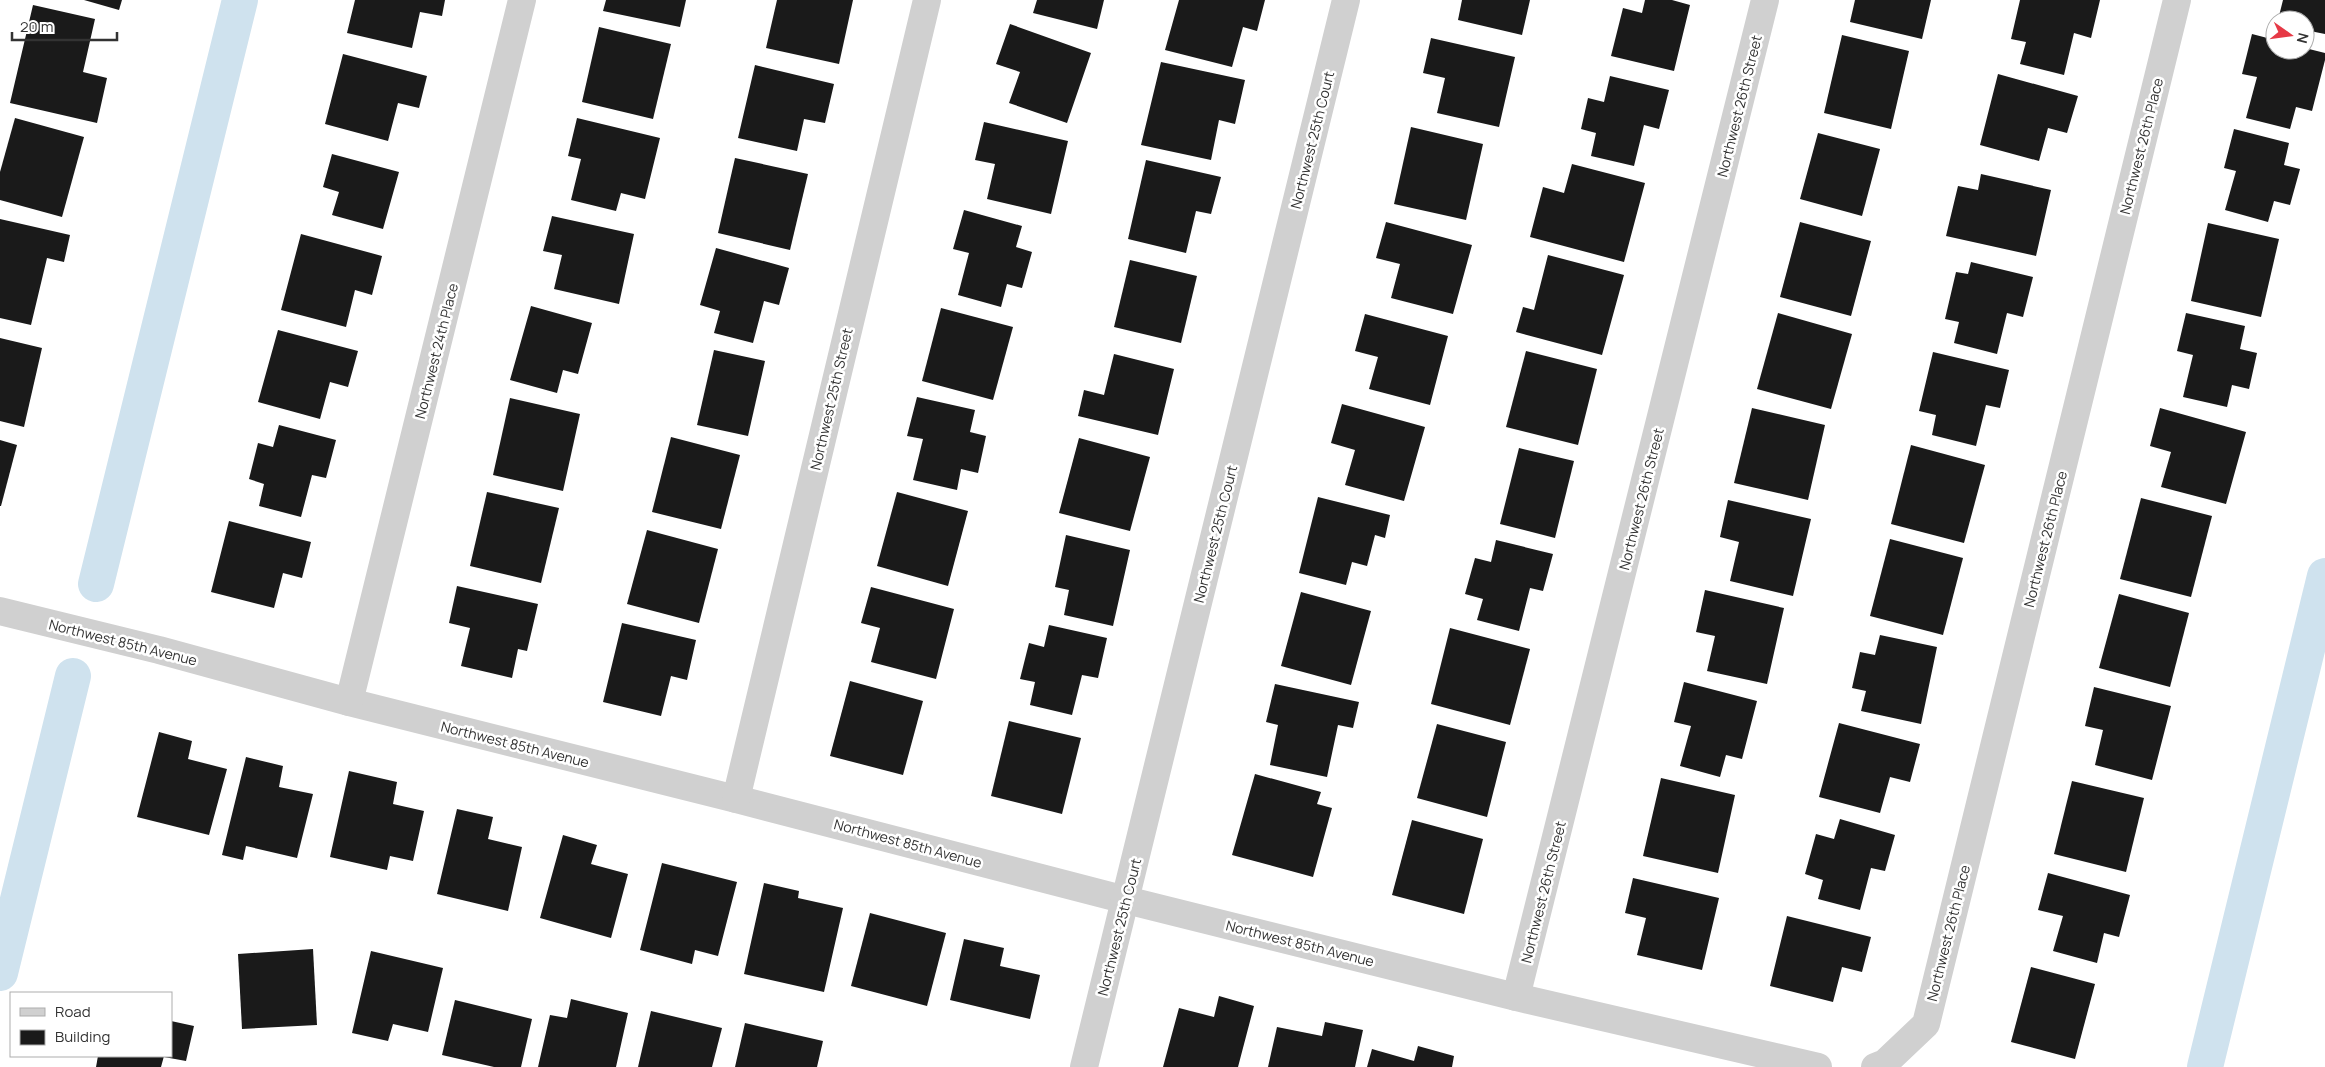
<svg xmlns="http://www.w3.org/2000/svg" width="2325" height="1067" font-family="Manrope,sans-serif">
<rect width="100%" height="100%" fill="#fff"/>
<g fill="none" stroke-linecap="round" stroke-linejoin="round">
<g stroke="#cfe2ee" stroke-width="36">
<path d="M96 584 240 0"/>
<path d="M0 973 73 676"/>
<path d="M2205 1067 2325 576"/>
</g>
</g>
<g fill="#1a1a1a">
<path d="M84 0H122L119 10Z"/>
<path d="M355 0H445L442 16 420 12 412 48 347 33Z"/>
<path d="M606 0H686L680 27 603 11Z"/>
<path d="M777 0H853L839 64 766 48Z"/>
<path d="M1037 0H1104L1097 29 1033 13Z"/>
<path d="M1179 0H1265L1257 31 1243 27 1232 67 1165 50Z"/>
<path d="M1462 0H1530L1522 35 1458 20Z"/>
<path d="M1645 0H1672L1690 5 1674 71 1611 56 1623 8 1642 13Z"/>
<path d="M1855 0H1931L1922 39 1850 22Z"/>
<path d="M2020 0H2100L2091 38 2074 33 2064 75 2020 64 2026 42 2011 39Z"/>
<path d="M2283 0H2325V34L2305 30V20H2278Z"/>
<path d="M33 5 95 19 83 72 107 78 97 123 10 103Z"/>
<path d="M1010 24 1091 53 1067 123 1009 103 1020 72 996 64Z"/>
<path d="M599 27 671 44 653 119 582 102Z"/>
<path d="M2252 34 2275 40V50H2305V48L2325 53V60L2312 111 2296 107 2290 129 2246 118 2257 77 2242 74Z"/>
<path d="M1842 35 1909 51 1891 129 1824 113Z"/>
<path d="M1431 38 1515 57 1499 127 1437 113 1445 78 1423 73Z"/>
<path d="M343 54 427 76 419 108 398 103 388 141 325 124Z"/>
<path d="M1161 62 1245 80 1235 124 1219 120 1211 160 1141 145Z"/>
<path d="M755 65 834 84 825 123 804 119 797 151 738 138Z"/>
<path d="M1998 74 2078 96 2067 133 2048 128 2039 161 1980 145Z"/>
<path d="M1610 76 1669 90 1659 129 1644 125 1634 166 1591 156 1596 133 1581 129 1588 98 1604 102Z"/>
<path d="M15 118 84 137 62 217 0 200V172Z"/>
<path d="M577 118 660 138 645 199 621 193 616 211 571 200 581 159 568 156Z"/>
<path d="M984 122 1068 141 1051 214 987 199 995 164 975 160Z"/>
<path d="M1411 127 1483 144 1466 220 1394 204Z"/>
<path d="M2234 129 2289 143 2284 165 2300 169 2290 205 2274 201 2268 222 2225 210 2236 171 2224 168Z"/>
<path d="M1818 133 1880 149 1862 216 1800 199Z"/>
<path d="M332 154 399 172 383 229 332 215 339 192 323 187Z"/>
<path d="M735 158 808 174 790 250 718 233Z"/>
<path d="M1146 160 1221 177 1211 214 1196 211 1186 253 1128 239Z"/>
<path d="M1572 164 1645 183 1624 262 1530 237 1543 187 1564 193Z"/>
<path d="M1981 174 2051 190 2036 256 1946 236 1958 186 1978 190Z"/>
<path d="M964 210 1022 226 1016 247 1032 252 1022 288 1007 284 1001 307 958 295 969 253 953 249Z"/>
<path d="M552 216 634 234 619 304 554 289 562 255 543 251Z"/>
<path d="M0 219 70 235 64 262 47 258 31 325 0 318Z"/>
<path d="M1386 222 1472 245 1453 314 1391 298 1400 264 1376 258Z"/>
<path d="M1800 222 1871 241 1851 316 1780 297Z"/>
<path d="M2208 223 2279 239 2261 317 2191 301Z"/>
<path d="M301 234 382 256 372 295 355 290 346 327 281 310Z"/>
<path d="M716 248 789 268 779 305 764 301 753 343 714 333 720 311 700 305Z"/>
<path d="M1548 255 1624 275 1602 355 1516 332 1523 307 1534 310Z"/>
<path d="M1130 260 1197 276 1181 343 1114 327Z"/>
<path d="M1971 262 2033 277 2023 317 2007 313 1997 354 1954 343 1959 322 1945 319 1956 272 1968 274Z"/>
<path d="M531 306 592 323 578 374 563 370 557 393 510 380Z"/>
<path d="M941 308 1013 327 993 400 922 381Z"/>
<path d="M1778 313 1852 334 1831 409 1757 389Z"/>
<path d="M2186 313 2245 326 2240 349 2257 353 2249 389 2232 385 2227 407 2183 397 2193 355 2177 351Z"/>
<path d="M1365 314 1448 336 1430 405 1369 389 1378 357 1355 351Z"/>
<path d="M278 330 358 351 348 387 330 382 320 419 258 402Z"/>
<path d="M0 338 42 348 24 427 0 421Z"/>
<path d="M714 350 765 361 748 436 697 425Z"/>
<path d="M1526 351 1597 369 1578 445 1506 427Z"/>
<path d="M1933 352 2009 370 2000 408 1986 405 1976 446 1932 435 1936 415 1919 411Z"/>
<path d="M1114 354 1174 369 1158 435 1078 416 1084 390 1104 395Z"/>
<path d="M917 397 975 410 970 432 986 436 978 473 961 469 957 490 913 480 923 439 907 436Z"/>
<path d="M510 398 580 414 563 491 493 475Z"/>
<path d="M1342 404 1425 427 1404 501 1345 485 1355 450 1331 443Z"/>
<path d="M1752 408 1825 425 1808 500 1734 483Z"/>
<path d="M2160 408 2246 432 2226 504 2161 487 2171 452 2150 446Z"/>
<path d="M279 425 336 440 326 478 312 475 301 517 259 506 264 484 249 479 258 443 273 447Z"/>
<path d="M671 437 740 455 721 529 652 512Z"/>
<path d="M1079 438 1150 457 1130 531 1059 513Z"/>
<path d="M0 440 17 445 1 506H0Z"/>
<path d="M1911 445 1985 465 1964 543 1891 524Z"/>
<path d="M1519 448 1574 461 1555 538 1500 524Z"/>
<path d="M487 492 559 508 541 583 470 566Z"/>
<path d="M897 492 968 511 948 586 877 566Z"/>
<path d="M1318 497 1390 515 1385 538 1375 535 1367 566 1352 562 1346 585 1299 573Z"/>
<path d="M2141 498 2212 516 2191 597 2120 579Z"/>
<path d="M1728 500 1811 519 1793 596 1730 581 1739 542 1720 537Z"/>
<path d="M229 521 311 542 302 578 283 573 274 608 211 592Z"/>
<path d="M647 530 718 549 699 623 627 604Z"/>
<path d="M1066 535 1130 550 1113 626 1064 615 1069 590 1055 587Z"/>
<path d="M1890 539 1963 558 1943 635 1870 616Z"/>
<path d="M1496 540 1553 554 1543 591 1530 588 1519 631 1477 620 1483 599 1465 594 1475 558 1491 562Z"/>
<path d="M457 586 538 604 527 651 518 649 512 678 461 666 470 628 449 623Z"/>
<path d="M871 587 954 609 936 679 871 662 880 628 861 623Z"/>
<path d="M1705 590 1784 608 1767 684 1707 671 1715 636 1696 632Z"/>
<path d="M1301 592 1371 611 1351 685 1281 666Z"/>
<path d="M2119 594 2189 613 2170 687 2099 668Z"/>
<path d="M622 623 696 640 687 680 671 676 661 716 603 702Z"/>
<path d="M1049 625 1107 638 1098 678 1082 675 1072 715 1030 705 1035 682 1020 679 1029 643 1044 647Z"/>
<path d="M1450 628 1530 649 1510 725 1431 704Z"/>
<path d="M1880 635 1937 647 1921 724 1861 711 1866 691 1852 688 1860 652 1875 655Z"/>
<path d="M850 681 923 701 903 775 830 756Z"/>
<path d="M1684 682 1757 701 1742 759 1726 755 1720 777 1680 766 1691 726 1674 722Z"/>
<path d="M1275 684 1359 702 1353 728 1338 725 1327 777 1270 765 1278 725 1266 722Z"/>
<path d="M2094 687 2171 706 2152 780 2095 765 2103 730 2085 726Z"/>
<path d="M1009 721 1081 738 1062 814 991 796Z"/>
<path d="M1839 723 1920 744 1910 782 1890 777 1880 813 1819 797Z"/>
<path d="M1437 724 1506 742 1487 817 1417 798Z"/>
<path d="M159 732 192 741 188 759 227 769 209 835 137 817Z"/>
<path d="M246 757 283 766 279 787 313 794 297 858 246 846 243 860 222 855Z"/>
<path d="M349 771 397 782 393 804 424 811 413 861 390 856 387 870 330 857Z"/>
<path d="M1255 774 1321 792 1317 804 1332 808 1313 877 1232 855Z"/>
<path d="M1661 778 1735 795 1718 873 1643 856Z"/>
<path d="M2072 781 2144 798 2126 872 2054 854Z"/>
<path d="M457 809 493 817 488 839 522 847 508 911 437 894Z"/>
<path d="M1840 819 1895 835 1885 871 1871 868 1860 910 1818 899 1823 880 1805 874 1816 834 1834 839Z"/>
<path d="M1412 820 1483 839 1464 914 1392 895Z"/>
<path d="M563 835 597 845 591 864 628 874 611 938 540 918Z"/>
<path d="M662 863 737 882 718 956 695 950 692 964 640 950Z"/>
<path d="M2048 873 2130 895 2119 937 2104 933 2097 963 2053 951 2063 916 2038 910Z"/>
<path d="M1633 878 1719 898 1702 970 1637 955 1646 918 1625 913Z"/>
<path d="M764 883 799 891 798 898 843 908 824 992 744 974Z"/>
<path d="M870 913 946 933 927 1006 851 986Z"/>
<path d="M1787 916 1871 937 1862 972 1842 967 1833 1002 1770 986Z"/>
<path d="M964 939 1004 948 1000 966 1040 975 1030 1019 950 1000Z"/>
<path d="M313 949 317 1025 242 1029 238 954Z"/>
<path d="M371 951 443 968 428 1032 393 1024 388 1041 352 1033Z"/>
<path d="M2031 967 2095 984 2075 1059 2011 1042Z"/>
<path d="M1219 996 1254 1006 1238 1067H1163L1179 1008 1214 1017Z"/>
<path d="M571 999 628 1013 616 1067H538L550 1015 567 1018Z"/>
<path d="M455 1000 532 1019 521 1067H494L442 1055Z"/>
<path d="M651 1011 722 1028 712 1067H638Z"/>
<path d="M171 1021 194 1026 186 1061 164 1057 171 1056Z"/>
<path d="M1325 1022 1363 1030 1355 1067H1268L1277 1027 1322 1036Z"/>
<path d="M745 1023 823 1041 817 1067H735Z"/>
<path d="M1418 1046 1454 1056 1452 1067H1367L1372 1049 1414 1061Z"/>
<path d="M98 1056H164L161 1067H96Z"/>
</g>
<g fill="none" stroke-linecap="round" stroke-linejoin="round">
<g stroke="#d0d0d0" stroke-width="28">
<path d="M0 611 159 650 349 702 736 799 1126 900 1516 997 1818 1067"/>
<path d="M349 702 522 0"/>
<path d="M736 799 927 0"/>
<path d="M1516 997 1765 0"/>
<path d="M1084 1067 1346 0"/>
<path d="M1875 1067 1885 1063 1926 1024 2177 0"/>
</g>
</g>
<g text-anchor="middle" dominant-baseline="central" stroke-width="5" stroke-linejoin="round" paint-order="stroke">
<g font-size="14" fill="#333" stroke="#fff">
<text transform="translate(1739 106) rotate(-76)">Northwest 26th Street</text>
<text transform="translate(1312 140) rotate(-76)">Northwest 25th Court</text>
<text transform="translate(2141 146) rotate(-76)">Northwest 26th Place</text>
<text transform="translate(436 351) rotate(-76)">Northwest 24th Place</text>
<text transform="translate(831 399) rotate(-77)">Northwest 25th Street</text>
<text transform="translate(1641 499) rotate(-76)">Northwest 26th Street</text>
<text transform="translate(1215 534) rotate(-76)">Northwest 25th Court</text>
<text transform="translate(2045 539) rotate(-76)">Northwest 26th Place</text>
<text transform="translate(123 642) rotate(14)">Northwest 85th Avenue</text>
<text transform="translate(515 744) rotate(14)">Northwest 85th Avenue</text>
<text transform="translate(908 843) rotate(15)">Northwest 85th Avenue</text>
<text transform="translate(1543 892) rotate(-76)">Northwest 26th Street</text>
<text transform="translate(1119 927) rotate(-76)">Northwest 25th Court</text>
<text transform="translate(1948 933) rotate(-76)">Northwest 26th Place</text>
<text transform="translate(1300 943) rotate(14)">Northwest 85th Avenue</text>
</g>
</g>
<rect x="10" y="992" width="162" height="65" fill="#ffffff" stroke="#adadad"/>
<rect x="20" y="1008" width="25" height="8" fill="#d0d0d0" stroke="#adadad"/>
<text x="55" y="1017" font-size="15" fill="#333333">Road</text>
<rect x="20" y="1030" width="25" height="15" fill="#1a1a1a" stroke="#adadad"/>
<text x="55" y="1042" font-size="15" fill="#333333">Building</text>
<g transform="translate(2290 35) rotate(104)"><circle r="24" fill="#ffffff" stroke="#adadad"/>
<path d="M0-4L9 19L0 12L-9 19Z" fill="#e63946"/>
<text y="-8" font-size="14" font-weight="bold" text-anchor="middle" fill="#333333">N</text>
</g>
<path d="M12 32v8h105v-8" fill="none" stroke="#333333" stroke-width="2.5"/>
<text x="20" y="32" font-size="15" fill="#333333" stroke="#ffffff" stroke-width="4" paint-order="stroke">20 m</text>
</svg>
